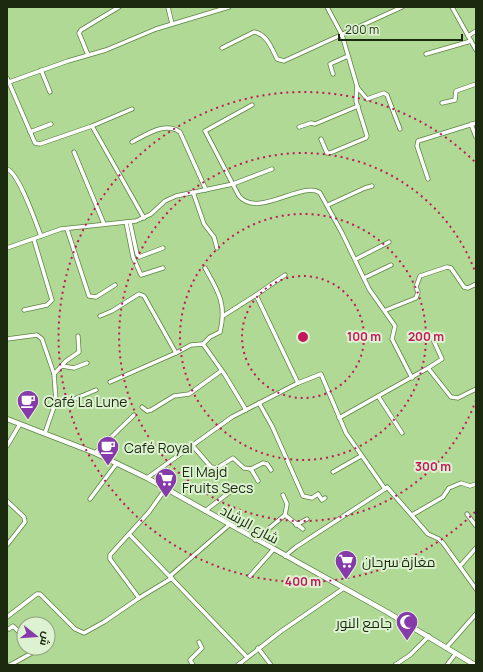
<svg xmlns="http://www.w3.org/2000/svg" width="483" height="672" font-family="Manrope,Cairo,sans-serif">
<rect width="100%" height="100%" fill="#afd994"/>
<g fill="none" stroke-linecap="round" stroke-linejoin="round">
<g stroke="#5d8342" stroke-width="5">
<g id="minor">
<path d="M168 7 172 24"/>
<path d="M452 7 476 50"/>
<path d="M468 36 476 31"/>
<path d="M222 48 254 32C267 34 272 49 277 59L284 61 402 7"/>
<path d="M426 54 471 41"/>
<path d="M88 55 79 33 81 30 119 7"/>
<path d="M41 70 50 92"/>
<path d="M333 74 330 64 348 56"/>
<path d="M7 78 35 143 40 144 92 126 144 218"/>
<path d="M9 82 68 61 106 50 156 29 229 7"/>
<path d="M357 87 367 99 384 93 387 95 400 129"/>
<path d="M442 103 455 100 456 91 476 84"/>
<path d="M252 105 205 131 239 196C258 219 303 180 320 193L342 233 369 289 395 326 392 339 412 378"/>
<path d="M471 124 476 137"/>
<path d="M92 126 132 109"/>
<path d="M299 127 311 123 315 124 358 106"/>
<path d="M30 132 51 124"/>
<path d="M321 139 327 153H330L366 138 367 136 356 101 357 86 342 35 327 7"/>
<path d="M132 142C146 135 165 121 180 132L206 190"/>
<path d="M74 152 104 224"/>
<path d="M7 169C19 173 36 223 41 236"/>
<path d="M428 179 417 146 418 141 476 123"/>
<path d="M193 192 204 224 214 237 217 248"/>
<path d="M328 205 365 188 372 186"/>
<path d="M126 222 133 257 141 275 163 268"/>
<path d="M130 222 137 254 139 257 163 248"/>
<path d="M67 229 89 296 96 297 115 285"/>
<path d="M7 248 61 229 136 221 151 214 165 201 176 196 233 184 272 169"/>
<path d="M356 259 389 242"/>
<path d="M205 268C218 291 227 304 220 332L210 337 203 344 225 375 246 410"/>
<path d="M364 278 391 265"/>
<path d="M256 295 285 275"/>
<path d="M24 310 47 305 52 300 34 240"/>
<path d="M386 310 416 298 418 292 416 287 420 276 447 267 451 268 464 287 468 288 476 284"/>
<path d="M100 316 112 311 139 294 144 296 176 353 191 345 203 344"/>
<path d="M223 316 256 295 298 383"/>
<path d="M7 339 37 335 42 339 54 374"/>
<path d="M62 366 74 368 87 363"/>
<path d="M428 368 442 359 431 335"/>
<path d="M110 382 176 353"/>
<path d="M378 396 402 433"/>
<path d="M259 403 272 426 303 496 312 498 318 494 322 500 325 498"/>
<path d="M55 407 96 390"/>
<path d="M142 407 147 411 151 410 174 396 189 394 221 371"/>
<path d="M339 418 428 368 451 397 458 398 476 389"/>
<path d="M45 433 56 401 54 374 66 361 79 352 78 336"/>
<path d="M192 445 211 467 217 468 233 458 244 468 251 469 263 463 267 464 271 470"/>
<path d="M7 446 20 424"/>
<path d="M95 453 134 415"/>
<path d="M251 469 258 481"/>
<path d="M333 472 361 456"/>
<path d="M147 478 232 417 298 383 321 374 346 433 385 489 296 547 285 556"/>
<path d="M166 488 149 512 129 534 247 657"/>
<path d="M385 489 387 487 428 534 439 539 443 543 476 589"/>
<path d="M90 499 117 463"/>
<path d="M7 501 24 517 25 522 7 545"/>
<path d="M205 511 235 488"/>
<path d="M467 514 476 526"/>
<path d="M285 515 303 529"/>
<path d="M412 515 443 497 449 488 461 483 470 486 476 484"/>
<path d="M296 525 307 519"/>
<path d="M129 534 110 555V559L139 598 172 578"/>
<path d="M255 540 285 515 287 504 283 495"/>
<path d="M460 566 476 548"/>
<path d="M170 576 229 525"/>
<path d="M250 576 273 550"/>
<path d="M7 617 37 594H40L75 629 84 633 104 622 139 598"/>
<path d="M9 629 13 626 19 632 24 631"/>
<path d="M258 648 271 665"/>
<path d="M446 648 476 614"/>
<path d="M10 665 32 653 33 648"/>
<path d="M193 665 190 660 202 648 199 642"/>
<path d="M238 665 280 632 344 588"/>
<path d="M395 665 410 655 429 636"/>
<path d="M447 665 456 653"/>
</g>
</g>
<g stroke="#5d8342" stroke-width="6">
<path id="tertiary" d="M7 419 95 453 147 478 387 612 475 665"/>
</g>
<use href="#minor" stroke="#fff" stroke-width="3.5"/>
<use href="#tertiary" stroke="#fff" stroke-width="4.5"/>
</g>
<g fill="none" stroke="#c2185b" stroke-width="2" stroke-dasharray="2 4">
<circle cx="303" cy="337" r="61"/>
<circle cx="303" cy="337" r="123"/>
<path d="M476 400A184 184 0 1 1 476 274"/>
<path d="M475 512A245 245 0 1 1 475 162"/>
</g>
<defs>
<g id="cafe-pin" transform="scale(1.15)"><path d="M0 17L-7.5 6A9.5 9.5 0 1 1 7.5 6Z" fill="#873aaa" stroke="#ddf2d0"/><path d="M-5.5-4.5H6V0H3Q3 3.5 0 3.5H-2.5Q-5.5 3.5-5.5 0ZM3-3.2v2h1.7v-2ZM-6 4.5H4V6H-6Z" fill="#fff"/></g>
<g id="supermarket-pin" transform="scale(1.15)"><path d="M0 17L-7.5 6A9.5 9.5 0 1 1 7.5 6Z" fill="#873aaa" stroke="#ddf2d0"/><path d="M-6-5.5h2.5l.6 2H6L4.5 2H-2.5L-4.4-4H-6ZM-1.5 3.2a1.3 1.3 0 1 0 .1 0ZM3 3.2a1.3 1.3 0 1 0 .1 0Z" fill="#fff"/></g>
<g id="mosque-pin" transform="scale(1.15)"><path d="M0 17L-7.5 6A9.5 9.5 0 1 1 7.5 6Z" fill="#873aaa" stroke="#ddf2d0"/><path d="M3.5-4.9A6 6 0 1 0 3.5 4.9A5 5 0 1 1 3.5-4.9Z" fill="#fff"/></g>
</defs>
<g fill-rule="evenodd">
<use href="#cafe-pin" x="28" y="401"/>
<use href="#cafe-pin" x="108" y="447"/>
<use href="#supermarket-pin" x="166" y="479"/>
<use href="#supermarket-pin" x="346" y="561"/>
<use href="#mosque-pin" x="407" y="622"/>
</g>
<g text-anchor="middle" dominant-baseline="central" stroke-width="4" stroke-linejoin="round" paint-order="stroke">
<g font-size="14" fill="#1b2a0f" stroke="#ddf2d0" text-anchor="start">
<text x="44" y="401">Café La Lune</text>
<text x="124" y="447">Café Royal</text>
<text x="182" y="471">El Majd<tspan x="182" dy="16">Fruits Secs</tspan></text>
<text x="362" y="561">مغازة سرحان</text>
<text x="392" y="622" text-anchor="end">جامع النور</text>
</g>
<g font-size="14" fill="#1b2a0f" stroke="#ddf2d0">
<text transform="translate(250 524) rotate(29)">شارع الرشاد</text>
</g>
</g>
<circle cx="303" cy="337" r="6" fill="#c2185b" stroke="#ddf2d0" stroke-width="2"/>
<g font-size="12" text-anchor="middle" font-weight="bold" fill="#c2185b" stroke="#ddf2d0" stroke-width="4" stroke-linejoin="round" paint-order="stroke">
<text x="364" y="341">100 m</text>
<text x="426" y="341">200 m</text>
<text x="433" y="471">300 m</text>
<text x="303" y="586">400 m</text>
</g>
<rect width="483" height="672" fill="none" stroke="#1b2a0f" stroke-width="16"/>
<g transform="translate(36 636) rotate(107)"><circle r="19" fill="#ddf2d0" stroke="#8fa283"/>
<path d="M0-3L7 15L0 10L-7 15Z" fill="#873aaa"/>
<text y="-6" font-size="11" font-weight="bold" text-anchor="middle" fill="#1b2a0f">ش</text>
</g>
<path d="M339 34v6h123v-6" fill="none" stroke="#1b2a0f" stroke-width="2"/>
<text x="345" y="34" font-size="12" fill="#1b2a0f" stroke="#ddf2d0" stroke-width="3" paint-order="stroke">200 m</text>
</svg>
